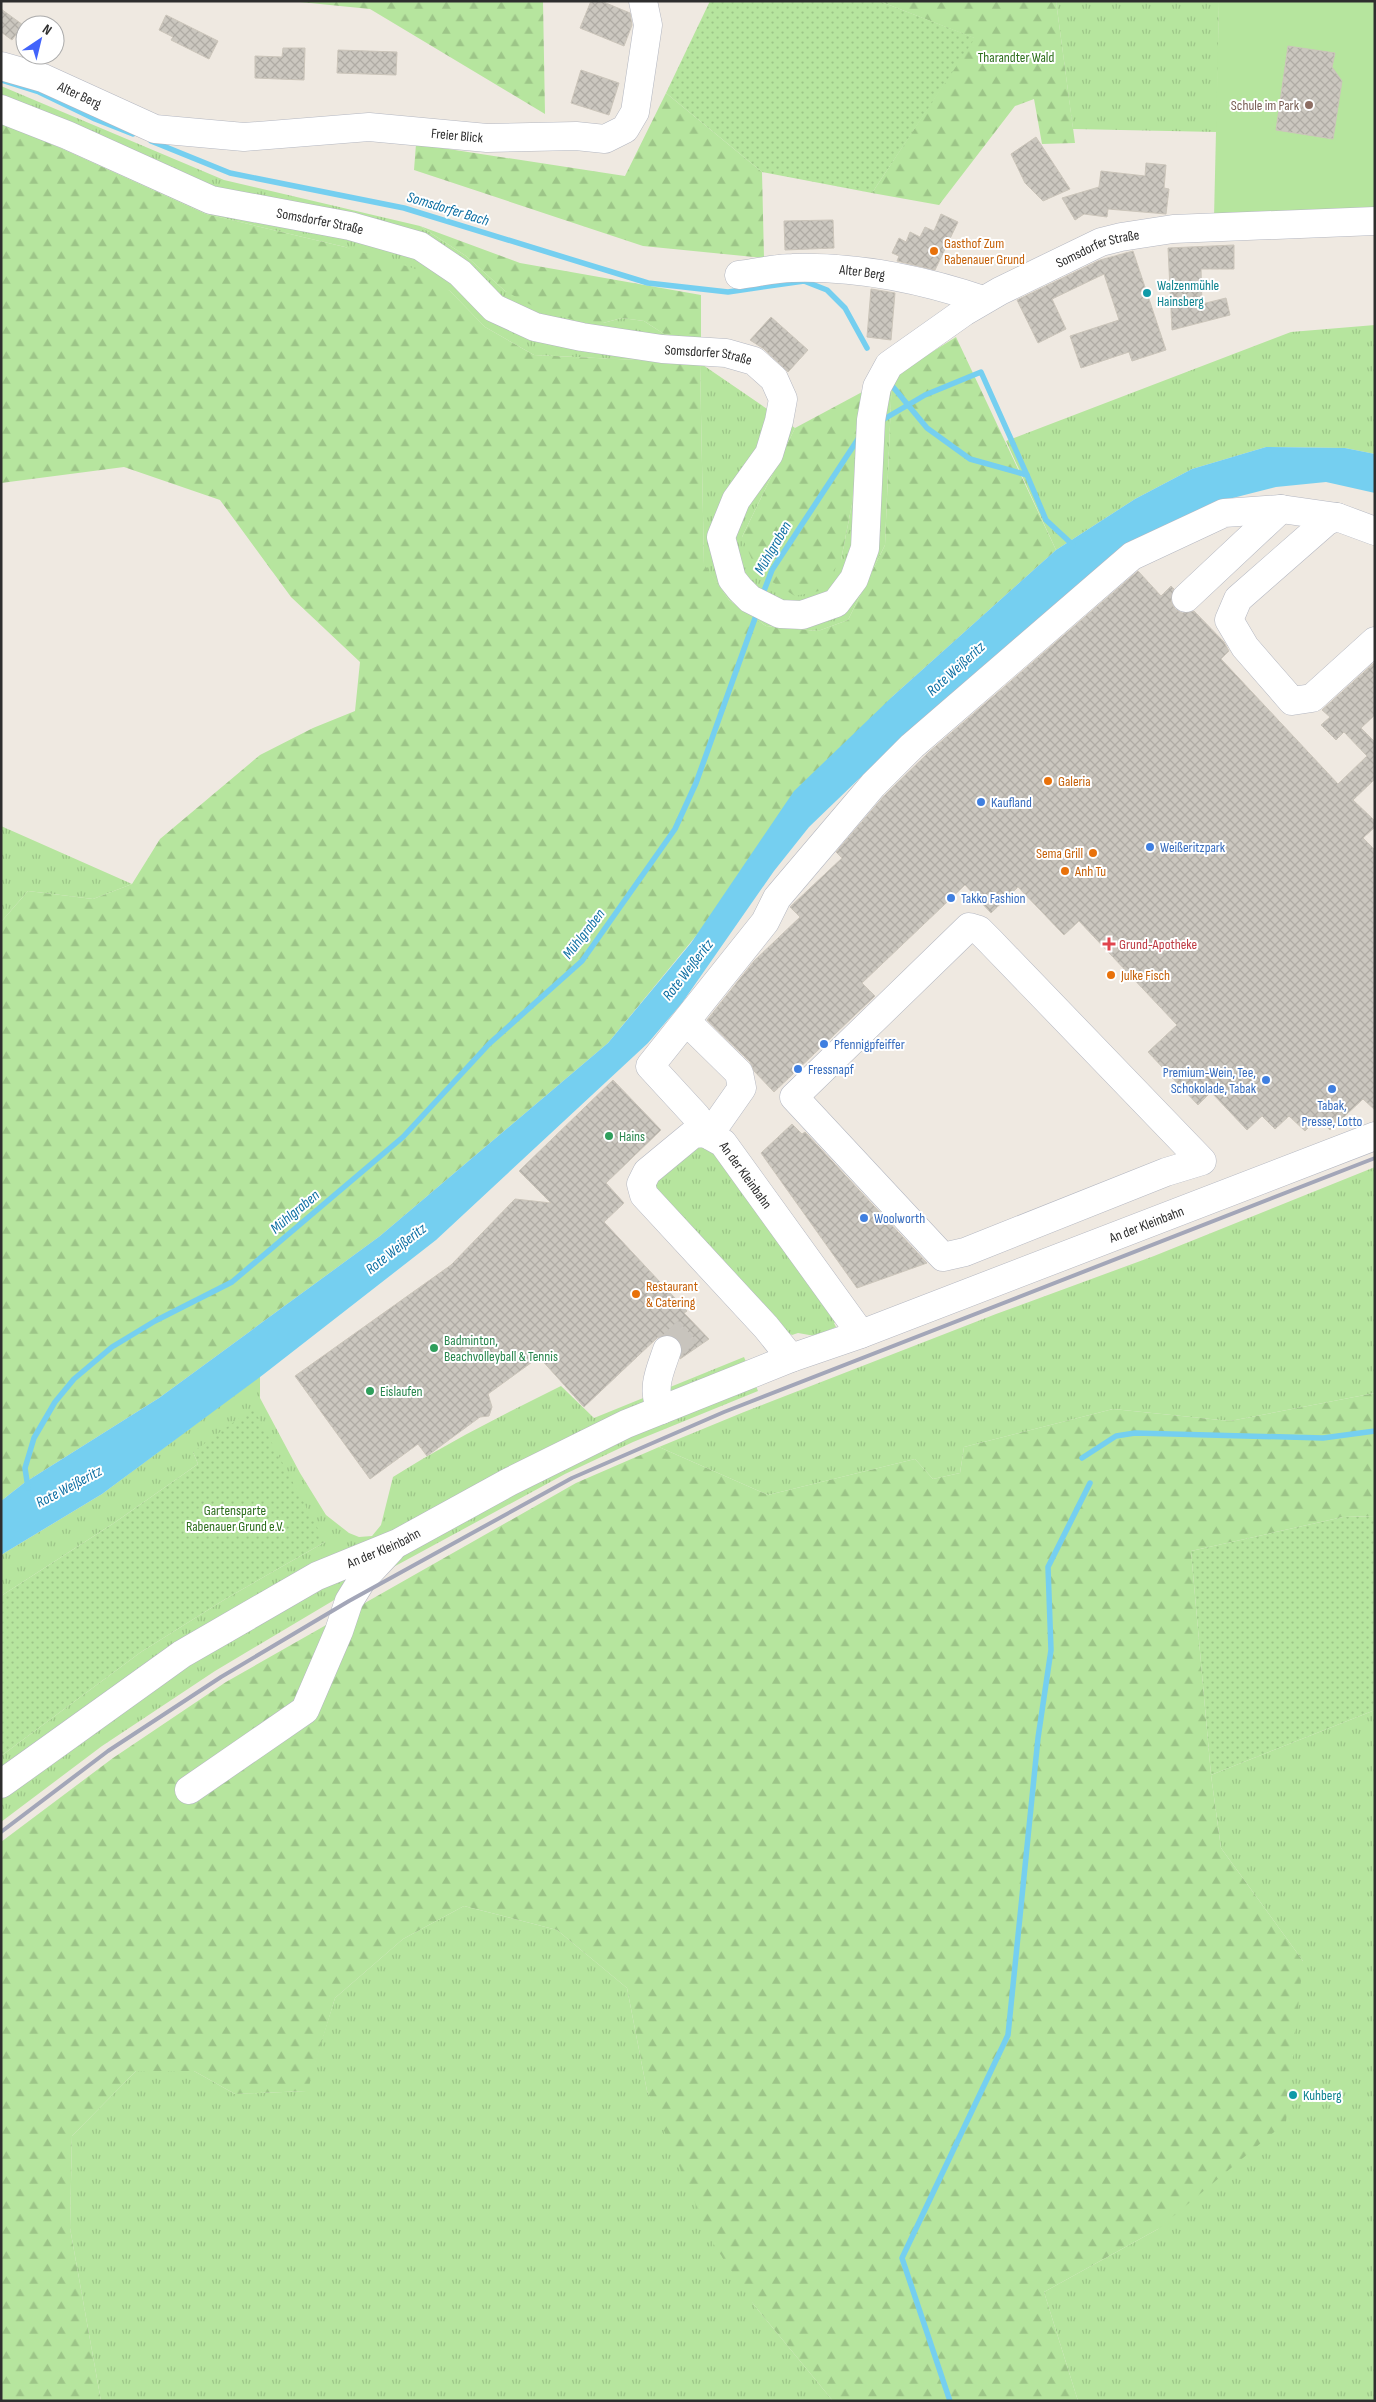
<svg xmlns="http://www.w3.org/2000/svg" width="1376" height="2402" font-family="'Sofia Sans Condensed',sans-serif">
<defs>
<pattern id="grass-tufts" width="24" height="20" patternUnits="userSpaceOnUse" patternTransform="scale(1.25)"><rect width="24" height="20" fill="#b6e59e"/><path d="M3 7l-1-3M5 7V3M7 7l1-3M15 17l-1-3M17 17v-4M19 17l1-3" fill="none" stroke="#9dc588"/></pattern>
<pattern id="forest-firs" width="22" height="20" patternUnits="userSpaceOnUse" patternTransform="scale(1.25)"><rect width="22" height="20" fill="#b6e59e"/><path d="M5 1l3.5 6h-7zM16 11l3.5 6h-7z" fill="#9dc588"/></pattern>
<pattern id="garden-dots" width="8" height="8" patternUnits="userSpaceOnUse" patternTransform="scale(1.25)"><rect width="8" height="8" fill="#b6e59e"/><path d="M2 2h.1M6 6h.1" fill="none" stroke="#9dc588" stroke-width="1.8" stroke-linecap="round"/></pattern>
<pattern id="building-cross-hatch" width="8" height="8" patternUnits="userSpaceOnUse" patternTransform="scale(1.25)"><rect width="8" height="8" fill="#cbc7bf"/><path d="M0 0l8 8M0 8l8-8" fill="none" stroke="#afaba4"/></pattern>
</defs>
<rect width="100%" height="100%" fill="#efe9e1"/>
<g fill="url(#grass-tufts)">
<path d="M1056 1H1219L1217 132 1073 129Z"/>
<path d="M1 86 224 180 420 226 466 256 505 291 603 323 622 318 644 321 664 334 701 341 700 363 795 428 742 537 841 560 852 504 864 391 892 377 885 545 848 620 818 631 766 626 729 600 704 565 700 363 534 355 485 327 450 291 345 247 206 214 1 121Z"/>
<path d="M1375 325V454L1345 448 1266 447 1192 469 1135 499 1056 550 1006 441 1291 332Z"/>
<path d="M1 826 132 884 93 899 28 891 1 922Z"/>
<path d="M699 1147 709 1148 717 1155 838 1321 834 1323 836 1327 815 1336 798 1333 792 1335 779 1327 655 1188 658 1179Z"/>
<path d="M1375 1167V1393L1230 1421 1113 1409 964 1447 960 1473 933 1479 915 1459 768 1495 659 1447 744 1412 996 1314 1154 1256Z"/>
<path d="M744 1357 758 1391 633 1442 565 1474 351 1590 215 1671 102 1746 1 1822V1756L141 1652 227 1598 325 1542 193 1452 198 1464 114 1523 1 1596V1555L102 1494 260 1376V1398L300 1473 326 1515 349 1533 359 1537 372 1536 381 1525 393 1477C447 1443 504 1414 561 1386L594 1418Z"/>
<path d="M1375 1710V2401H1078L1044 2292 1158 2229 1303 1961 1221 1848 1211 1775Z"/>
<path d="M464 1906 557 1930 627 1988 647 2091 754 2305 833 2401H101L70 2228 72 2136 136 2071H194L235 2094 306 2091 335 1998 403 1939Z"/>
</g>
<g fill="url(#forest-firs)">
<path d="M290 1H543L545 114 370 9Z"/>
<path d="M879 1H1056L1075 143 1042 144 1034 99 1015 106 939 205 872 193 974 38Z"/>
<path d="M666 93 762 172 764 258 643 246 414 170 416 144 625 176Z"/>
<path d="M1 121 206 214 345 247 419 270 450 291 485 327 534 355 700 363 704 564 729 600 766 626 818 631 848 620 885 545 892 377 956 337 1056 550 893 696 608 1043 380 1236 159 1398 24 1483 1 1501V922L28 891 93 899 132 884 160 839 260 755 313 728 355 711 360 662 291 597 220 500 124 467 1 483Z"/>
<path d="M420 226 520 263 701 295V341L664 334 644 321 622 318 603 323 582 322 542 311 505 291 466 256Z"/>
<path d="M864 391 852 504 841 560 819 591 795 596 758 573 742 537 795 428Z"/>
<path d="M1375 1393V1516L1343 1517 1191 1551 1211 1775 1221 1848 1303 1961 1286 2122 1158 2229 1044 2292 1078 2401H833L754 2305 711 2240 647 2091 627 1988 557 1930 464 1906 403 1939 335 1998 307 2091 235 2094 194 2071H136L72 2136 70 2228 101 2401H1V1842L113 1758 226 1682 576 1483 659 1447 768 1495 915 1459 933 1479 960 1473 964 1447 1113 1409 1230 1421Z"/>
</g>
<path fill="#b6e59e" d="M1219 1H1375V211L1214 218Z"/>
<g fill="url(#garden-dots)">
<path d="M710 1H879L975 38 872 193 762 172 666 93Z"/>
<path d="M253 1408 325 1542 227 1598 141 1652 1 1756V1596L114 1523 198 1464 193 1452Z"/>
<path d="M1375 1516V1710L1211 1775 1191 1551 1343 1517Z"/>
</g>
<path fill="#75cff0" d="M1266 447 1345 448 1375 454V493L1326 482 1276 487 1213 503 1164 528 864 774 809 827 774 871 682 1003 648 1043 436 1240 264 1374 102 1494 1 1555V1501L24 1483 159 1398 380 1236 608 1043 691 943 794 791 893 696 1056 550 1135 499 1192 469Z"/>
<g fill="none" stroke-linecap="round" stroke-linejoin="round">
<g stroke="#75cff0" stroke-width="5.5">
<path d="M1 80 39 92 95 119 133 134"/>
<path d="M151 141 230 173 404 208 648 283 728 292 804 281 827 290 845 308 867 348"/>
<path d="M889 382 927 428 970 459 1027 475 1046 520 1073 545"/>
<path d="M879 422 925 395 981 372 1027 475"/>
<path d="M762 596 772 570 860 436"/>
<path d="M1082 1458 1116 1436 1135 1433 1323 1438 1375 1431"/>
<path d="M28 1488 25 1468 34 1438 55 1402 74 1379 112 1347 155 1321 232 1282 403 1137 489 1044 582 961 675 829 696 783 758 610"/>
<path d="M950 2401 902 2258 1008 2035 1038 1738 1051 1650 1048 1567 1090 1483"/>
</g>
</g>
<g fill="url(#building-cross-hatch)" stroke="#cbc5ba">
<path d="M591 1H601L630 13 632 25 624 46 580 28Z"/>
<path d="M1 9 23 25 12 40 1 32Z"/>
<path d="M166 15 218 41 209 59 171 40 173 37 159 30Z"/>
<path d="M1288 46 1335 53 1332 67 1342 81 1333 139 1276 130Z"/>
<path d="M283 48H305L304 80 255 78V56L282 57Z"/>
<path d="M338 50 397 52 396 75 337 73Z"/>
<path d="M581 70 619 83 609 115 571 103Z"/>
<path d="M1036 137 1070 189 1043 201 1025 183 1011 154Z"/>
<path d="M1146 163 1166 165 1164 188 1169 189 1166 214 1108 209 1107 217 1084 214 1075 220 1062 198 1099 187 1101 171 1145 176Z"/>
<path d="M941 214 958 222 935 270 897 261 899 256 892 253 899 238 906 242 910 232 920 237 925 227 934 231Z"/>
<path d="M833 220 834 248 785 250 784 221Z"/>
<path d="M1234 245V269H1201L1202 304 1226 298 1230 315 1172 330 1168 248Z"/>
<path d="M1133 251 1166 350 1132 361 1129 352 1081 368 1070 336 1119 320 1104 274 1052 299 1066 329 1038 343 1017 300 1100 260Z"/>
<path d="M871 289 895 293 891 340 867 337Z"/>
<path d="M771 317 808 350 788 372 764 349 750 340Z"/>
<path d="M1138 571 1161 596 1171 586 1174 589 1171 601 1175 609 1182 613 1194 611 1224 642 1229 651 1221 659 1338 784 1367 756 1344 732 1336 740 1321 725 1330 717 1322 710 1375 662V715L1361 728 1375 742V779L1353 800 1375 821V827L1363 838 1375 850V1110L1363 1099 1330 1130 1319 1117 1305 1131 1289 1116 1275 1129 1262 1116 1247 1130 1211 1092 1198 1105 1148 1052 1177 1025 1079 921 1064 935 1018 887 991 913 965 885 862 983 875 996 774 1092 754 1071 750 1062 707 1020 754 961 800 917 790 907 842 858 836 852 884 796 929 752Z"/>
<path d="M613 1080 661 1130 606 1183 624 1203 604 1222 687 1311 684 1313 709 1339 680 1359 682 1348 678 1339 672 1335H665L657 1338 584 1407 539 1357 488 1394 492 1407 489 1416 480 1417 427 1456 418 1444 370 1479 295 1376 451 1265 515 1199 551 1203 519 1171Z"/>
<path d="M792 1124 802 1134 805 1132 927 1263 857 1288 761 1153Z"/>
</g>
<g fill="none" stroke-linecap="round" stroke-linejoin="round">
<path stroke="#c8c4bd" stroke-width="28" stroke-dasharray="28 14" stroke-linecap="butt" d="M667 1350 695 1324"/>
<g stroke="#b4b7c1" stroke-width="29">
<g id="minor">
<path id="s1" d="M1 66 43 78 155 129 244 137 369 127 487 138 576 136 605 139 625 129 635 112 648 25 643 1"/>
<path id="s2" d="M1 109 67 135 211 200 350 226 420 246 460 273 494 308 535 327 582 337 662 349 726 353 754 361 774 379 783 399 779 421 769 454 736 500 721 537 732 579 740 589 750 599 780 614 802 615 836 603 854 579 865 548 871 420 877 387 889 365 964 312 1000 291 1101 242 1121 237 1173 229 1375 221"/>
<path id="s3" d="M739 275C757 273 775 268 792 268 857 266 921 279 983 300"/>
<path d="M1375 531 1337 517 1327 521 1238 599 1229 620 1245 647 1292 701 1312 698 1375 641"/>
<path d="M1186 598 1281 509"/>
<path d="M969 927 979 930 990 941 1202 1161 1166 1172 965 1252 943 1257 794 1097Z"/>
<path d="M686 1021 739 1073 742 1088 709 1135 696 1116 650 1066 765 922 777 898 873 785 912 746 1132 556 1224 513 1281 509 1337 517"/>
<path id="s4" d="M791 1358 766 1327 644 1195 641 1184 647 1172 693 1134 705 1133 723 1143 861 1334"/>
<path d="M661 1410C651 1388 660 1371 667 1350"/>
<path id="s5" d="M1 1784 182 1654 317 1576 398 1543 509 1482 626 1424 791 1358 861 1334 1375 1136"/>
<path d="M189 1790 305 1710 339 1631 349 1601 362 1580 391 1549"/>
</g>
</g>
<use href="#minor" stroke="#fff" stroke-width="28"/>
<path stroke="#a3a6b8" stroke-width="4" d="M1 1832 108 1751 221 1677 349 1601 572 1478 724 1412 1375 1158"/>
</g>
<circle fill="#8d6e63" stroke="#fff" stroke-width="2" cx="1309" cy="105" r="5"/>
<g fill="#e8710a" stroke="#fff" stroke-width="2">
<circle cx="934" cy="251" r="5"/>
<circle cx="1048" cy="781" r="5"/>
<circle cx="1093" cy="853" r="5"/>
<circle cx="1065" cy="871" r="5"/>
<circle cx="1111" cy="975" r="5"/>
<circle cx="636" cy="1294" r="5"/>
</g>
<g fill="#0f9aa8" stroke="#fff" stroke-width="2">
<circle cx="1147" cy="293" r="5"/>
<circle cx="1293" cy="2095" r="5"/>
</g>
<g fill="#3f7fe0" stroke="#fff" stroke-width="2">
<circle cx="981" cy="802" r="5"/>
<circle cx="1150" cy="847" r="5"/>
<circle cx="951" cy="898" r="5"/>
<circle cx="824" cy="1044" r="5"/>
<circle cx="798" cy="1069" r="5"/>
<circle cx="1266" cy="1080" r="5"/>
<circle cx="1332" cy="1089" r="5"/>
<circle cx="864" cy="1218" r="5"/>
</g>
<path fill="#e0444e" stroke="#fff" stroke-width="2" d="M1106.5 936.5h5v5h5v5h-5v5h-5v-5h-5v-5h5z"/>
<g fill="#2e9e5b" stroke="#fff" stroke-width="2">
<circle cx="609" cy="1136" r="5"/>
<circle cx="434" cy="1348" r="5"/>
<circle cx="370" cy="1391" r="5"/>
</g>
<g text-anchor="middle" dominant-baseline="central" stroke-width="4" stroke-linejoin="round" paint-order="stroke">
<g font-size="14" fill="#2c6e1b" stroke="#fff">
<text x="1016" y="57">Tharandter Wald</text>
<text x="235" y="1510">Gartensparte<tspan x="235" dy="16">Rabenauer Grund e.V.</tspan></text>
</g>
<g font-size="14" fill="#2e2e2e" stroke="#fff">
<text stroke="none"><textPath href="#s1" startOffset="84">Alter Berg</textPath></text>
<text stroke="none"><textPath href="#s1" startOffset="470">Freier Blick</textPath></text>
<text stroke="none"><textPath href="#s2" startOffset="340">Somsdorfer Straße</textPath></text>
<text stroke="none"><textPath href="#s2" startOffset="1662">Somsdorfer Straße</textPath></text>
<text stroke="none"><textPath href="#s3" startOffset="124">Alter Berg</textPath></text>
<text stroke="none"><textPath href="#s2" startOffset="761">Somsdorfer Straße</textPath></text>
<text stroke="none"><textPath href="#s4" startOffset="376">An der Kleinbahn</textPath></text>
<text stroke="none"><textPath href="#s5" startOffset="1281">An der Kleinbahn</textPath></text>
<text stroke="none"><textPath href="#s5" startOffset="451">An der Kleinbahn</textPath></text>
</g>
<g font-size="14" fill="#785e54" stroke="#fff" text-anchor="end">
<text x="1299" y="105">Schule im Park</text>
</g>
<g font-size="14" fill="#c56008" stroke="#fff" text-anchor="start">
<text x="944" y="243">Gasthof Zum<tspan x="944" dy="16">Rabenauer Grund</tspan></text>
<text x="1058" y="781">Galeria</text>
<text x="1083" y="853" text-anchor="end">Sema Grill</text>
<text x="1075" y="871">Anh Tu</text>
<text x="1121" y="975">Julke Fisch</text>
<text x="646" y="1286">Restaurant<tspan x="646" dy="16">&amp; Catering</tspan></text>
</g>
<g font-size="14" fill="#0d838f" stroke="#fff" text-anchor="start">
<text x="1157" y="285">Walzenmühle<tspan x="1157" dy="16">Hainsberg</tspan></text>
<text x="1303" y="2095">Kuhberg</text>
</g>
<g font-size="14" fill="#366cbe" stroke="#fff" text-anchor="start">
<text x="991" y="802">Kaufland</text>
<text x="1160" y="847">Weißeritzpark</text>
<text x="961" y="898">Takko Fashion</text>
<text x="834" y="1044">Pfennigpfeiffer</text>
<text x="808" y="1069">Fressnapf</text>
<text x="1256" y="1072" text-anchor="end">Premium-Wein, Tee,<tspan x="1256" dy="16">Schokolade, Tabak</tspan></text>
<text x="1332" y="1105" text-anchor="middle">Tabak,<tspan x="1332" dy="16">Presse, Lotto</tspan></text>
<text x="874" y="1218">Woolworth</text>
</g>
<g font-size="14" fill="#be3a42" stroke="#fff" text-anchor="start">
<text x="1119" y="944">Grund-Apotheke</text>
</g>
<g font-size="14" fill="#27864d" stroke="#fff" text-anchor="start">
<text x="619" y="1136">Hains</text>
<text x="444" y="1340">Badminton,<tspan x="444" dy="16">Beachvolleyball &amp; Tennis</tspan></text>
<text x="380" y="1391">Eislaufen</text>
</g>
<g font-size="15" font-style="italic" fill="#0d6fa3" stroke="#fff">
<text transform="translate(448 209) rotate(17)">Somsdorfer Bach</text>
<text transform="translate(773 548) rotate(-60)">Mühlgraben</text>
<text transform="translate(956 669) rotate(-42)">Rote Weißeritz</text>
<text transform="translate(584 934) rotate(-52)">Mühlgraben</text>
<text transform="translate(688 970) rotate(-52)">Rote Weißeritz</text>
<text transform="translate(295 1212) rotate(-40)">Mühlgraben</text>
<text transform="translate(396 1249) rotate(-38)">Rote Weißeritz</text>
<text transform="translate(69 1487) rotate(-28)">Rote Weißeritz</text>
</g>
</g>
<rect width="1376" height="2402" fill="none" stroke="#2e2e2e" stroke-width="5"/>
<g transform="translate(40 40) rotate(35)"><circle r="24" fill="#ffffff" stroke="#ababab"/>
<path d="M0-4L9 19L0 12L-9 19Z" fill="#4264fb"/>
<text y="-8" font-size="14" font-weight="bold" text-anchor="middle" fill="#2e2e2e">N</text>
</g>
</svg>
